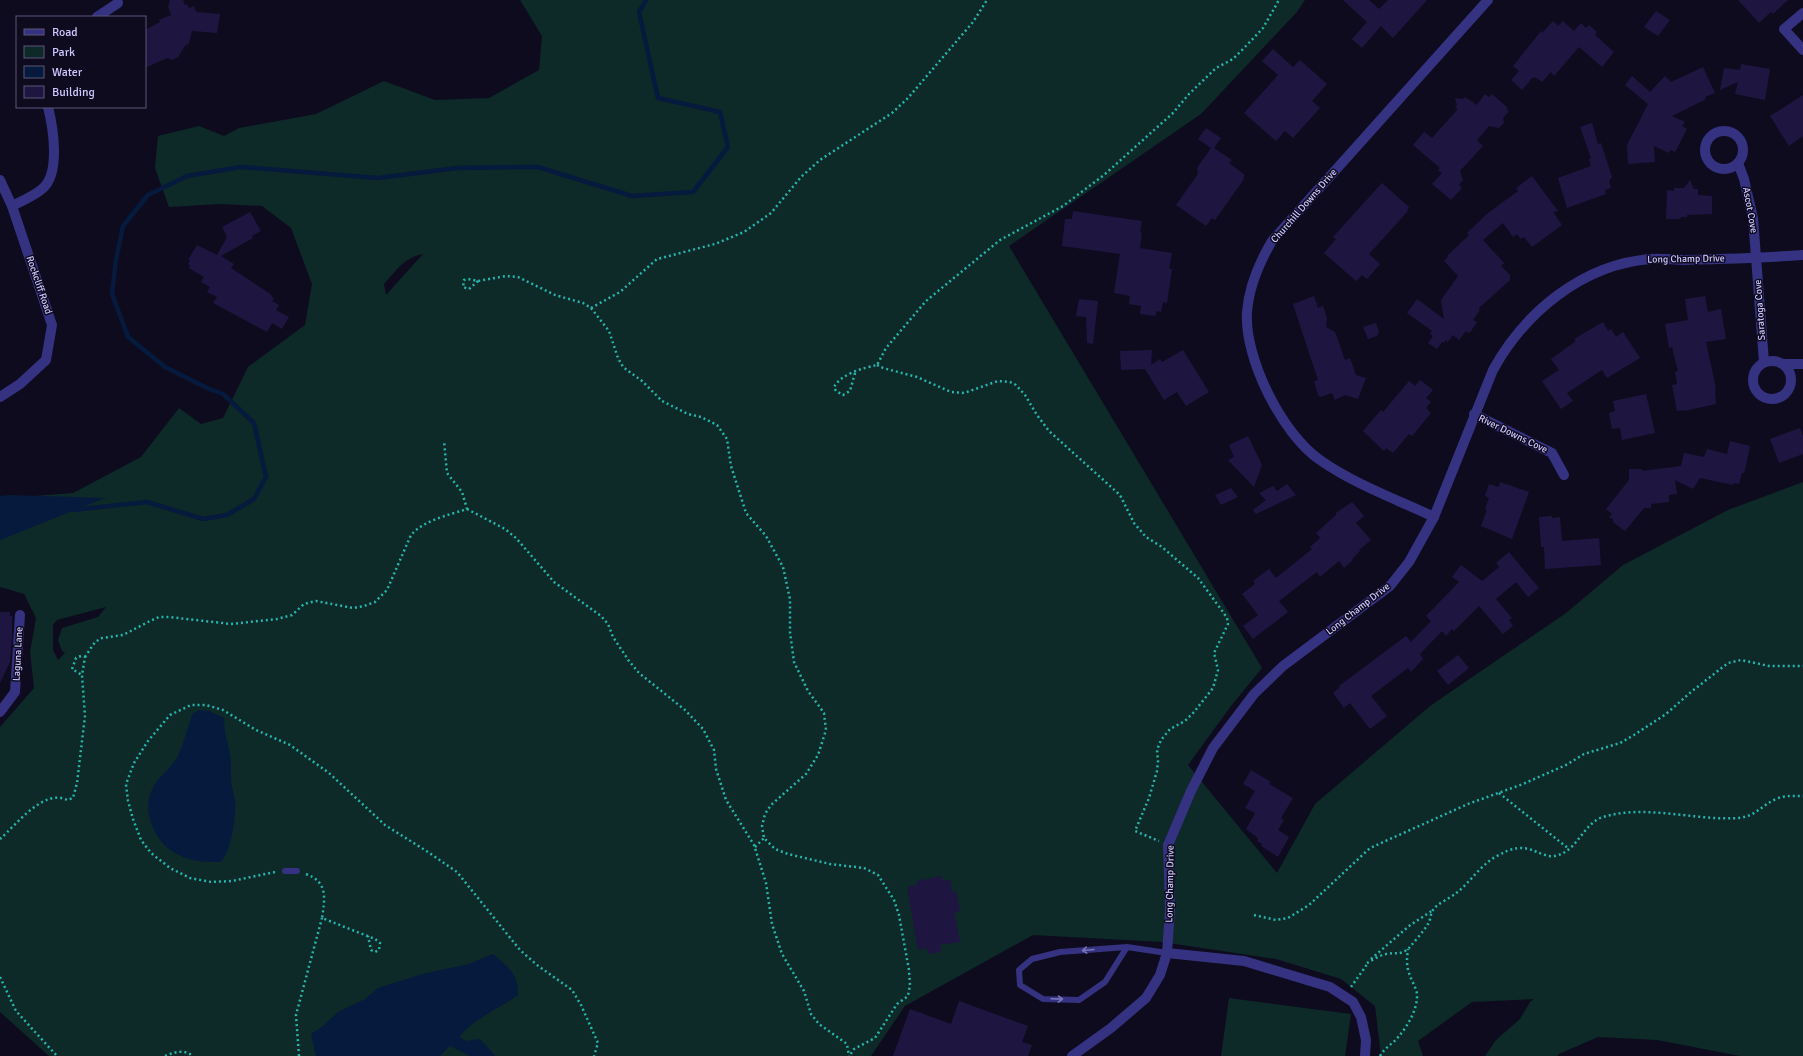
<svg xmlns="http://www.w3.org/2000/svg" width="1803" height="1056" font-family="Signika,sans-serif">
<rect width="100%" height="100%" fill="#0e0b1f"/>
<g fill="#0d2928" fill-rule="evenodd">
<path d="M520 0H1305L1297 12 1201 114 1009 246 1262 668 1231 706 1188 765 1277 873 1315 804 1430 706 1566 613 1623 565 1728 510 1803 482V1056H1740L1657 1040 1598 1037 1559 1054 1557 1056H1485L1496 1040 1520 1019 1530 1002 1534 999 1472 1002 1418 1041 1423 1056H1381L1375 1006 1341 979 1276 959 1162 942 1033 935 905 1006 871 1056H49L0 1012V727L34 688 30 652 36 618 24 594 0 587V500L20 497 73 493 141 457 179 408 201 424 223 418 248 367 305 325 312 284 291 228 262 206 220 204 169 207 155 168 158 136 199 126 224 136 239 128 316 114 384 81 435 100 489 98 539 70 542 36ZM423 254 386 295 384 284C398 269 402 259 423 254ZM106 607 98 617 62 628 58 640 62 651 65 653 58 660 53 650V625L57 620Z"/>
<path d="M1229 998 1351 1014 1345 1056H1221Z"/>
</g>
<g fill="#061a3d">
<path d="M9 495 105 498 0 540V496Z"/>
<path d="M200 710 209 711 224 718C224 735 229 744 231 760 231 766 231 773 231 779 231 786 234 794 235 800 236 817 232 849 221 862 194 863 167 857 154 830 149 818 146 809 150 795 156 776 170 771 178 756 184 743 188 726 193 713Z"/>
<path d="M493 954C507 966 519 974 518 995 498 1009 475 1018 459 1037L467 1041 478 1039 481 1040 495 1056H470L450 1046 440 1056H316L311 1034 322 1027 338 1012 365 999 378 988 422 974 469 964Z"/>
</g>
<g fill="none" stroke-linecap="round" stroke-linejoin="round">
<path stroke="#061a3d" stroke-width="4.5" d="M73 510 147 502 203 519 227 515 254 499 266 477 254 423 223 394 209 389 165 367 128 337 112 294 116 260 123 226 148 195 187 176 241 167 378 178 457 168 538 167 632 196 693 192 728 147 720 112 658 98 639 12 646 0"/>
</g>
<g fill="#1e1641">
<path d="M170 0H183L185 5 187 4 189 8 194 6 196 12 220 14 217 33 192 31 189 43 185 46 178 57 172 60 167 58 145 68V30L160 22 159 20 171 15 168 7Z"/>
<path d="M1343 0H1369L1379 9 1388 0H1427L1393 38 1381 26 1362 48 1352 39 1367 22Z"/>
<path d="M1738 0H1788L1773 14 1771 12 1759 23Z"/>
<path d="M1656 11 1670 20 1658 36 1644 27Z"/>
<path d="M1553 21 1558 26 1563 21 1574 31 1581 23 1586 28 1589 25 1597 32 1595 35 1614 52 1602 67 1579 47 1554 76 1551 72 1542 82 1535 77 1534 78 1533 77 1522 90 1511 80 1519 71 1513 66 1541 31 1542 33Z"/>
<path d="M1273 49 1293 67 1300 60 1327 84 1312 101 1320 108 1293 138 1285 131 1276 141 1244 113 1278 75 1262 61Z"/>
<path d="M1741 64 1770 69 1765 100 1735 94 1738 82 1720 90 1724 68 1740 70Z"/>
<path d="M1703 67 1715 93 1705 97 1706 99 1672 116 1685 122 1682 126 1687 129 1675 152 1670 150 1669 153 1654 146 1655 162 1628 164 1627 145 1648 104 1625 85 1632 76 1650 92 1665 76 1671 82Z"/>
<path d="M1485 94 1489 97 1492 94 1508 108 1506 109 1509 111 1503 118 1504 123 1499 128 1489 126 1477 140 1483 146 1460 171 1463 180 1459 185 1462 188 1451 200 1432 184 1442 173 1438 170 1440 168 1413 145 1424 132 1432 138 1458 109 1455 108 1457 105 1455 98 1463 99 1465 97 1477 105Z"/>
<path d="M1803 95V136L1789 146 1770 116Z"/>
<path d="M1592 123 1598 144 1601 143 1612 177 1609 181 1611 188 1605 190 1606 194 1567 208 1558 178 1591 166 1589 159 1591 158 1580 127Z"/>
<path d="M1206 128 1221 138 1214 148 1232 160 1229 163 1245 175 1243 178 1244 179 1215 220 1212 218 1206 226 1176 205 1198 174 1197 168 1211 148 1198 139Z"/>
<path d="M1532 176 1558 211 1553 212 1562 225 1532 247 1524 237 1521 239 1517 234 1513 237 1503 223 1483 240 1504 263 1501 266 1510 275V280L1478 309 1480 310 1473 320 1477 322 1471 331 1469 333 1466 331 1459 340 1453 335 1447 343V339L1444 343 1442 342 1437 349 1428 343 1433 336 1430 334 1432 331 1407 313 1417 299 1444 319 1441 300 1458 276 1444 261 1448 257 1447 256 1469 235 1467 233 1488 213 1518 191 1516 188Z"/>
<path d="M1690 180 1694 189H1698V195L1712 196V214L1687 215V217H1681L1680 219H1666L1667 190 1674 191V188H1684Z"/>
<path d="M1382 183 1409 207 1407 210 1408 211 1369 254 1380 264 1367 279 1362 275 1356 281 1324 253 1336 239 1333 237Z"/>
<path d="M1073 211 1142 221 1140 232 1142 233 1140 248 1172 253 1169 269H1172L1167 303 1163 302 1161 312 1156 311V316L1140 314 1141 306 1129 304 1130 296 1114 293 1120 254 1062 246 1065 219H1072Z"/>
<path d="M250 212 261 231 252 236 253 238 221 256 234 264 231 268 272 295 271 296 274 298 272 301 279 305 276 310 289 317 282 329 272 323 267 332 213 303 217 297 207 292 210 287 201 282 204 277 189 268 190 266 188 264 190 261 188 260 197 245 217 255 227 237 222 227Z"/>
<path d="M1314 296 1318 308 1323 306 1327 318 1326 327 1335 332 1345 360 1350 358 1356 375 1366 378 1358 399 1345 395 1335 400 1332 393 1320 397 1318 395 1314 381 1318 380 1293 304Z"/>
<path d="M1705 296 1708 312 1721 309 1726 339 1706 342 1716 388 1715 389 1716 404 1684 411V410L1677 411 1672 385 1677 384 1675 372 1678 371 1672 347 1669 348 1665 324 1688 320 1685 299Z"/>
<path d="M1079 299 1098 301 1093 344 1087 343 1086 317 1076 316Z"/>
<path d="M1603 322 1608 331 1611 329 1616 337 1623 332 1640 358 1607 378 1602 370 1567 393 1573 401 1561 409 1542 381 1559 370 1551 359 1576 341 1574 339Z"/>
<path d="M1376 323 1379 332 1377 336 1368 339 1363 327Z"/>
<path d="M1152 350 1151 365 1160 359 1162 362 1183 350 1209 392 1186 406 1177 392 1164 400 1145 369 1121 370 1120 351Z"/>
<path d="M1420 380 1433 390 1426 398 1431 402 1426 408 1431 413 1412 436 1409 434 1393 453 1386 448 1384 451 1363 431 1381 410 1383 412 1409 381 1415 386Z"/>
<path d="M1646 394 1655 433 1622 440 1620 428 1612 429 1609 413 1615 411 1613 401Z"/>
<path d="M1800 428 1803 436V454L1779 463 1770 439Z"/>
<path d="M1248 436 1262 465 1254 487 1228 460 1234 457 1229 445Z"/>
<path d="M1730 441 1750 446 1745 470 1744 473H1742L1739 484 1734 483 1733 485 1700 478 1693 489 1675 480 1677 494 1669 495V502L1651 504V508H1644L1625 531 1613 522V519L1609 517 1612 514 1606 509 1629 480V469H1642V471L1681 466 1684 453 1704 457 1707 449 1727 454Z"/>
<path d="M1500 482 1529 492 1512 539 1481 526 1487 510 1485 509 1489 498 1485 496 1489 484 1499 487Z"/>
<path d="M1287 484 1296 495 1256 514 1253 510 1266 500 1259 493 1273 486 1277 491Z"/>
<path d="M1231 488 1238 497 1221 505 1215 495Z"/>
<path d="M1352 502 1364 516 1356 523 1371 540 1359 550 1360 551 1352 559 1353 560 1344 568 1339 561 1320 577 1317 572 1279 601 1288 612 1253 639 1243 626 1258 615 1242 594 1255 584 1253 581 1269 569 1276 578 1312 549 1310 547 1320 538 1316 533 1336 515V513Z"/>
<path d="M1552 516V518L1560 517 1562 541 1599 538 1601 565 1545 569 1544 547H1541L1539 517Z"/>
<path d="M1509 552 1539 588 1528 597 1516 582 1496 599 1512 618 1509 620 1513 626 1503 634 1479 606 1454 631 1452 629 1446 636 1442 631 1420 654 1423 659 1411 672 1408 668 1371 696 1387 716 1370 729 1350 703 1344 708 1333 693 1340 687 1339 686 1406 636 1411 642 1431 621 1426 616 1459 582 1452 577 1461 565 1482 581 1499 567 1496 563Z"/>
<path d="M0 612H10V616H12V637L10 662 0 683Z"/>
<path d="M1458 655 1469 668 1448 685 1437 671Z"/>
<path d="M1251 770 1271 782 1269 784 1293 798 1281 818 1284 820 1278 830 1289 837 1278 857 1261 846 1262 844 1257 841 1258 838 1246 829 1255 813 1245 808 1255 791 1243 784Z"/>
<path d="M942 876 943 881 950 879 952 892 956 891 960 911 955 912V916L960 942 940 945 941 952 928 954 927 948 918 950 907 887 917 885V881Z"/>
<path d="M959 1001 1028 1026 1022 1042 1032 1045 1028 1056H893L910 1009 951 1024Z"/>
</g>
<g fill="none" stroke-linecap="round" stroke-linejoin="round">
<g stroke="#25b6ad" stroke-width="2.5" stroke-dasharray="2 3" stroke-linecap="butt">
<path d="M478 281 469 289 463 287 464 280 468 279 478 281 506 276 518 277 555 295 583 303 591 308 609 331 618 358 623 367 642 381 662 401 688 414 701 417 717 425 727 439 731 466 746 513 766 536 783 567 790 599V632L794 662 808 691 824 713 826 730 818 755 806 774 771 805 765 814 762 826 764 838 775 849 788 854 830 864 864 868 878 875 894 900 899 915 909 970 910 985 908 996 897 1004 875 1038 854 1049 850 1055"/>
<path d="M591 308 620 292 657 259 715 244 744 232 771 213 801 177 820 160 892 113 908 98 973 22 987 0"/>
<path d="M877 365 883 368 917 377 951 392 964 393 998 381 1010 382 1016 385 1025 395 1037 415 1049 431 1120 495 1134 523 1146 537 1162 547 1198 578 1223 612 1227 618 1228 624 1214 653 1218 670 1213 688 1194 712 1185 721 1170 729 1161 740 1157 750 1158 761 1157 771 1149 798 1135 831 1159 841"/>
<path d="M855 373 850 391 843 395 836 391 834 387C841 374 863 368 877 365L886 348 926 301 1000 240 1063 206 1104 175 1173 113 1189 94 1216 68 1233 59 1248 44 1263 28 1279 0"/>
<path d="M467 509 505 529 516 538 554 582 601 616 608 624 613 637 629 661 639 673 685 710 703 729 714 750 716 769 726 800 754 845 766 883 772 924 782 954 804 991 811 1014 819 1024 847 1044 849 1056"/>
<path d="M85 657 95 642 102 638 123 635 150 621 159 617H169L231 624 277 619 292 615 304 604 316 601 353 608 364 606 375 602 387 590 411 535C424 520 449 515 467 509L462 492 447 473 444 441"/>
<path d="M1499 793 1569 849"/>
<path d="M0 839C16 825 44 788 67 800L73 798 77 783 85 716 82 675 85 657 81 656 76 658 72 669 82 675"/>
<path d="M755 847 764 838"/>
<path d="M275 872 232 881 211 882 190 878 170 868 151 853 141 840 133 819 128 801 126 784 134 763 148 741 170 715 191 705H206L223 710 256 730 290 745 329 773 385 825 428 852 457 872 520 950 537 965 572 990 581 1005 598 1043 594 1056"/>
<path d="M306 874C328 882 325 898 322 918L375 939 380 943 379 950 375 952 371 950 368 936"/>
<path d="M1254 915 1276 920 1288 918 1309 905 1370 848 1468 804 1523 784 1566 765 1584 754 1620 743 1634 735 1666 714 1691 692 1728 663 1741 660 1769 666H1803"/>
<path d="M1371 959 1409 926 1433 910"/>
<path d="M1367 963C1373 960 1380 955 1386 954 1396 952 1400 956 1409 948 1415 941 1423 932 1428 924 1431 920 1430 914 1433 910 1436 904 1449 899 1455 894 1470 883 1480 865 1497 856 1511 848 1522 845 1537 852 1542 854 1549 857 1554 856 1577 853 1583 823 1603 817 1647 804 1694 821 1739 818 1756 816 1762 805 1776 799 1785 795 1794 796 1803 796"/>
<path d="M0 977 16 1011 57 1056"/>
<path d="M1351 987 1368 963"/>
<path d="M165 1056C175 1052 184 1049 193 1056"/>
<path d="M299 1056 296 1015 322 918"/>
<path d="M1380 1056C1385 1047 1393 1044 1399 1036 1408 1026 1418 1008 1417 994 1416 987 1411 980 1409 973 1406 965 1407 957 1408 949"/>
</g>
<g stroke="#353281" stroke-width="6">
<path d="M285 871H297"/>
<path d="M1127 947 1105 982 1079 1000 1043 999 1020 985 1019 970 1032 959 1060 952 1127 947 1167 953"/>
</g>
<g stroke="#353281" stroke-width="10">
<path d="M1803 13 1784 29 1803 50"/>
<path d="M97 17 118 3"/>
<circle cx="1724" cy="150" r="19"/>
<path d="M1738 163 1744 179 1753 218 1764 362"/>
<path d="M0 180 12 206 52 325 46 360 20 384 0 397"/>
<path d="M12 206C22 201 34 196 42 189 61 174 53 127 48 107"/>
<circle cx="1772" cy="380" r="19"/>
<path d="M1783 364H1803"/>
<path d="M1474 414 1552 453 1564 475"/>
<path d="M1434 517C1396 499 1354 484 1320 460 1282 434 1244 358 1247 312 1249 286 1259 263 1272 241L1488 0"/>
<path d="M0 712 15 692 20 615"/>
<path d="M1167 953 1244 961 1330 987 1353 1002 1361 1017 1366 1040 1365 1056"/>
<path d="M1072 1056 1111 1028 1146 998 1160 975 1167 953 1170 910 1168 845 1191 791 1213 748 1254 694 1283 666 1390 586 1409 562 1434 517 1493 370C1525 312 1583 264 1651 259 1662 258 1673 260 1684 260 1724 259 1764 258 1803 255"/>
</g>
</g>
<defs><path id="oneway-shaft" d="M-6 0H5M1.5-3L5.5 0L1.5 3" fill="none" stroke-width="1.6" stroke-linecap="round" stroke-linejoin="round"/></defs>
<g stroke="#7a76ba">
<use href="#oneway-shaft" transform="translate(1088 950) rotate(175)"/>
<use href="#oneway-shaft" transform="translate(1057 999) rotate(2)"/>
</g>
<g text-anchor="middle" dominant-baseline="central" stroke-width="3" stroke-linejoin="round" paint-order="stroke">
<g font-size="10" fill="#cec8ff" stroke="#0e0b1f">
<text transform="translate(1304 206) rotate(-49)">Churchill Downs Drive</text>
<text transform="translate(1750 210) rotate(80)">Ascot Cove</text>
<text transform="translate(1686 259) rotate(-1)">Long Champ Drive</text>
<text transform="translate(39 285) rotate(71)">Rockcliff Road</text>
<text transform="translate(1760 310) rotate(-94)">Saratoga Cove</text>
<text transform="translate(1513 434) rotate(26)">River Downs Cove</text>
<text transform="translate(1358 609) rotate(-38)">Long Champ Drive</text>
<text transform="translate(18 654) rotate(-87)">Laguna Lane</text>
<text transform="translate(1170 884) rotate(-89)">Long Champ Drive</text>
</g>
</g>
<rect x="16" y="16" width="130" height="92" fill="#0e0b1f" stroke="#5b5779"/>
<rect x="24" y="29" width="20" height="6" fill="#353281" stroke="#5b5779"/>
<text x="52" y="36" font-size="12" fill="#cec8ff">Road</text>
<rect x="24" y="46" width="20" height="12" fill="#0d2928" stroke="#5b5779"/>
<text x="52" y="56" font-size="12" fill="#cec8ff">Park</text>
<rect x="24" y="66" width="20" height="12" fill="#061a3d" stroke="#5b5779"/>
<text x="52" y="76" font-size="12" fill="#cec8ff">Water</text>
<rect x="24" y="86" width="20" height="12" fill="#1e1641" stroke="#5b5779"/>
<text x="52" y="96" font-size="12" fill="#cec8ff">Building</text>
</svg>
